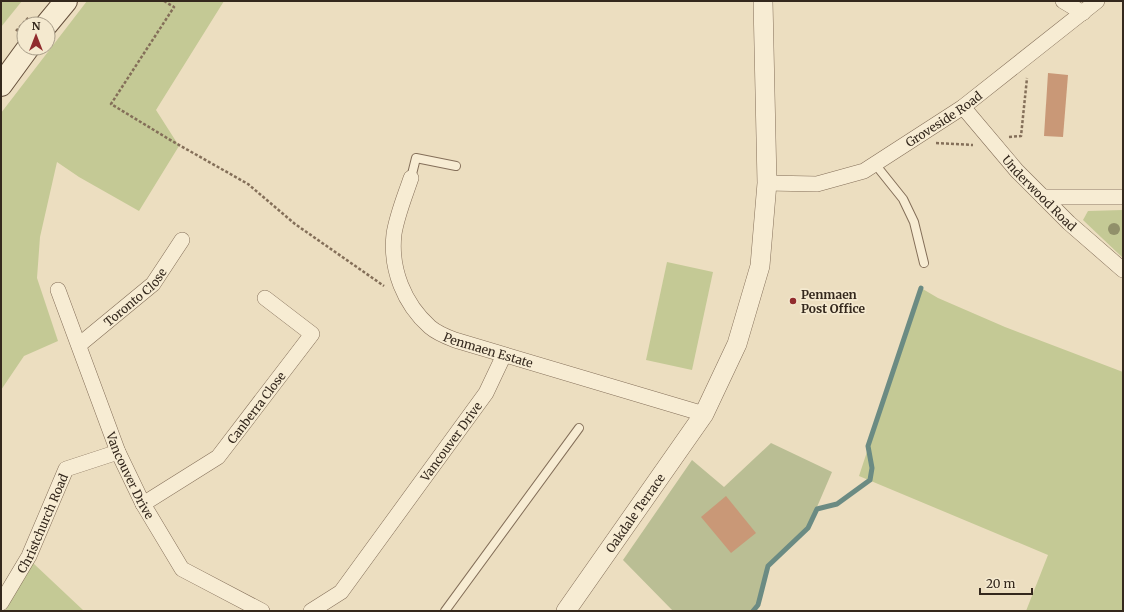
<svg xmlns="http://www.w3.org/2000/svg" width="1124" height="612" font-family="Merriweather,serif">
<rect width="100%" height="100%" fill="#ecdec0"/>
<g fill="#c4c995">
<path d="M1 1H22L1 27Z"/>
<path d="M87 1H224L156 110 179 146 139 211 79 177 57 162 40 237 37 278 58 341 24 356 1 390V113Z"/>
<path d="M1123 210V258L1083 220 1088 211Z"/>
<path d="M667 262 713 272 692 370 646 360Z"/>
<path d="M921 288 938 298 1005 327 1123 372V611H1026L1048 555 859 476Z"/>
<path d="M33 563 84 611H5Z"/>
</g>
<path fill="#babe94" d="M771 443 832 472 808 528 768 566 758 605 753 611H673L623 560 692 460 724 487Z"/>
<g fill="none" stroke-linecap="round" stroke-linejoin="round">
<path stroke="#6b8b83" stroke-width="5" d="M753 611 758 605 768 566 808 528 817 509 837 504 870 480 872 468 868 446 921 288"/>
</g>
<g fill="#c99877">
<path d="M1048 73 1068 75 1063 137 1044 136Z"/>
<path d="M726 496 756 533 731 553 701 517Z"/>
</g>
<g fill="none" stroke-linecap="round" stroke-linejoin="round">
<g stroke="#846f59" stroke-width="10">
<g id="service">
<path d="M875 164 903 199 914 222 924 263"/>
<path d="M411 178 416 158 456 166"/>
<path d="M445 611 579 428"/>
</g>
</g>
<g stroke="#846f59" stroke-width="16">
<g id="minor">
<path d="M1063 1 1083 13"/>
<path id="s1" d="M963 107 1017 171 1069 223 1123 270"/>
<path id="s2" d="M411 178C405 196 397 215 394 234 390 269 404 304 430 327 437 333 447 337 455 340L704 414"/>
<path id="s3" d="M767 183 817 184 864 171 963 107 1097 1"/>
<path d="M1043 197H1123"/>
<path id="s4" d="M58 290 118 452 143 504 182 569 262 611"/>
<path id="s5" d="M79 345 153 284 182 240"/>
<path id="s6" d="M143 504 218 457 312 334 265 298"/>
<path id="s7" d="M1 603 29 556 66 469 118 452"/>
<path id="s8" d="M311 611 341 592 486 393 504 355"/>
</g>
</g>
<g stroke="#846f59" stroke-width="20">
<g id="tertiary">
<path id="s9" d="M566 611 704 414 737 344 760 266 767 183 763 1"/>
</g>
</g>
<g stroke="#66503c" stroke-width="24">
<g id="secondary">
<path d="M47 24 66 1"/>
<path d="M1 85 28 48"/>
</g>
</g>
<g stroke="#846f59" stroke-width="2.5" stroke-dasharray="3 2" stroke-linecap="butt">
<path d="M164 1 174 7 111 104 172 141 248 184 295 224 384 286"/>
<path d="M16 31 29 17"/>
<path d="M1009 137 1021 136 1027 78"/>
<path d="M936 143 973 145"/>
</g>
<use href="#service" stroke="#f7ecd3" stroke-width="8"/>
<use href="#minor" stroke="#f7ecd3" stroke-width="15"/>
<use href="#tertiary" stroke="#f7ecd3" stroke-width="19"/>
<use href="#secondary" stroke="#f7ecd3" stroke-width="22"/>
</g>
<circle fill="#91906a" cx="1114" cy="229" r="6"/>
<circle fill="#912b2d" stroke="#f4e9cf" stroke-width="1.5" cx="793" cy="301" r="4"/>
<g text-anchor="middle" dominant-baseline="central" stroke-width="3.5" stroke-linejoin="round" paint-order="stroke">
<g font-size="12" fill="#34281d" stroke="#f4e9cf">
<text stroke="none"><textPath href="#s3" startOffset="194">Groveside Road</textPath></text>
<text stroke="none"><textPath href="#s1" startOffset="115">Underwood Road</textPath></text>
<text stroke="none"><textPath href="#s5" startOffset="74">Toronto Close</textPath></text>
<text stroke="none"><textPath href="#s2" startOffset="225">Penmaen Estate</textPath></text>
<text stroke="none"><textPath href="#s6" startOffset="151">Canberra Close</textPath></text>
<text stroke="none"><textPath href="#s8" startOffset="222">Vancouver Drive</textPath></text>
<text stroke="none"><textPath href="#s4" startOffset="199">Vancouver Drive</textPath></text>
<text stroke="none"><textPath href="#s9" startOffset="120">Oakdale Terrace</textPath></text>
<text stroke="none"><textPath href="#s7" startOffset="90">Christchurch Road</textPath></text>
</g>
<g font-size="12" font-weight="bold" fill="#34281d" stroke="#f4e9cf" text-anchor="start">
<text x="801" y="294">Penmaen<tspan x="801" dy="14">Post Office</tspan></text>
</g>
</g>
<rect width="1124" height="612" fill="none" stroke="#34281d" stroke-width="4"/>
<g transform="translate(36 36)"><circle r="19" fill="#f4e9cf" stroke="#a79c88"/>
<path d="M0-3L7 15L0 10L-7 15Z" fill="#912b2d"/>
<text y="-6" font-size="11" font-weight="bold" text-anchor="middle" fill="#34281d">N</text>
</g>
<path d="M980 588v6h52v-6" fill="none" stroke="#34281d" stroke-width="2"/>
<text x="986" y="588" font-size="12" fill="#34281d" stroke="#f4e9cf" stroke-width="3" paint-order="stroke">20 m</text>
</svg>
